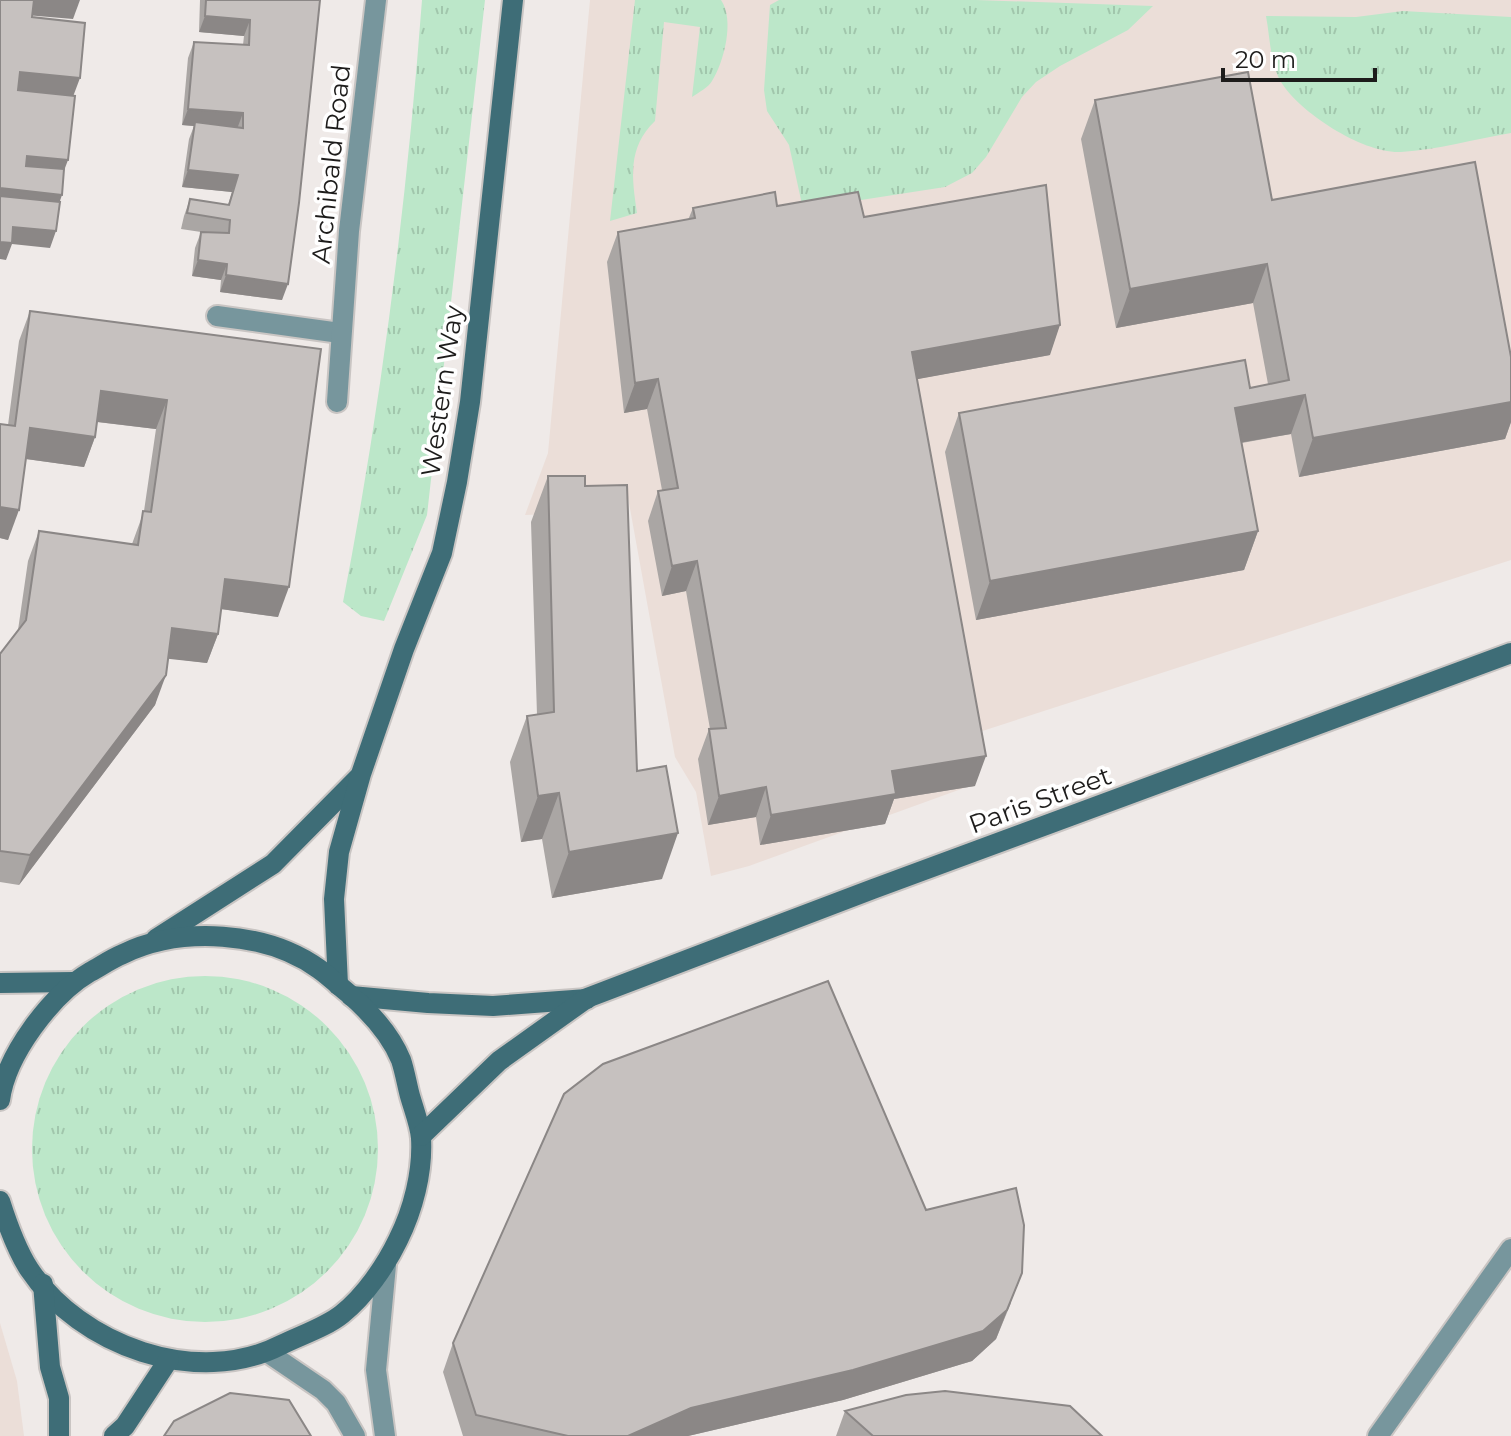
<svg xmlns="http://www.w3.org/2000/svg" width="1511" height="1436" font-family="Montserrat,sans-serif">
<defs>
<pattern id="grass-tufts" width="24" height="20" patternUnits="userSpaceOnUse" patternTransform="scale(2)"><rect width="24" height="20" fill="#bce7c9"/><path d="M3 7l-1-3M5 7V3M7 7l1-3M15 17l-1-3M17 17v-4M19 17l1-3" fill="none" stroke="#a1c6ac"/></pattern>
</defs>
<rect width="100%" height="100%" fill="#efeae8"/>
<g fill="#ebded8">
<path d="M590 0H1511V560L970 735 975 784 749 866 711 876 696 792 675 757 627 492 577 513 525 515 548 453Z"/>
<path d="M0 1323 17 1381 24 1436H0Z"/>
</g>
<g fill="url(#grass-tufts)">
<path d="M422 0H485L427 515 384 621 361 616 343 602C381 406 407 200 422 0Z"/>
<path d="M635 0H721C735 20 724 62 712 81 708 88 699 92 692 97L700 27 664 22 655 121C627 148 632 178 637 213L610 221Z"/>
<path d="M779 0H976L1153 6 1128 30 1060 66 1036 82 1022 97 986 157 972 173 945 187 803 209 789 145 767 111 764 90 770 5Z"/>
<path d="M1403 11 1511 17V133C1475 139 1437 150 1401 152 1364 154 1300 113 1281 82 1270 63 1270 37 1266 16L1356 17Z"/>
<circle cx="205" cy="1149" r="173"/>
</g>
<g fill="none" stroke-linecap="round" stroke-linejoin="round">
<g stroke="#c9c5c3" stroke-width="24">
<g id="street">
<path d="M217 316 340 333"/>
<path d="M337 402 349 231 376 0"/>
<path d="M267 1352 323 1390 336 1403 355 1436"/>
<path d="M385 1436 376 1370 386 1265"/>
<path d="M1378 1436 1511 1249"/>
</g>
</g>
<g stroke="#c9c5c3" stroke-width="24">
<g id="secondary">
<path d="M156 939 273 864 358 778"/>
<path d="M0 983 74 982"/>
<path d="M338 985 334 899 339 852 361 774 404 649 442 553 457 482 470 402 513 0"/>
<path d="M351 996 428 1003 493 1006 587 999"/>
<path d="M0 1100C6 1055 51 995 90 972 101 966 111 959 123 954 181 926 266 931 319 969 329 976 338 985 348 993 369 1011 390 1033 401 1060 405 1072 407 1085 410 1096 414 1110 420 1125 421 1138 423 1172 413 1210 398 1240 386 1265 365 1296 342 1314 326 1327 301 1335 281 1345 197 1388 80 1346 29 1269 16 1249 7 1223 0 1201"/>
<path d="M421 1136 499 1061 587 998 873 889 1511 653"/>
<path d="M43 1284 50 1367 59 1398V1436"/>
<path d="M114 1436 125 1426 169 1359"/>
</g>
</g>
<use href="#street" stroke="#77969d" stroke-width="20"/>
<use href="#secondary" stroke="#3e6d77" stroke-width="20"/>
</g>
<g fill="#aaa6a4">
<path d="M200 0H320L282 300 220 292 221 280 192 276 195 248 201 232 181 229 184 216 190 199 228 205 232 192 182 187 189 139 194 126 182 125 188 58 194 42 243 45 244 36 199 32Z"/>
<path d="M1095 100 1272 200 1511 357V422L1505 439 1299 477 1291 434 1242 443 1258 531 1244 570 976 620 945 452 959 413 1250 388 1268 384 1253 303 1116 328 1081 139Z"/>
<path d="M777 206 864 217 1050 355 917 379 975 786 894 799 885 824 760 845 756 817 708 825 698 759 709 729H710L686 591 662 596 648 521 658 491 662 490 647 409 624 413 607 262 618 232 688 220 693 208Z"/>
<path d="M30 311 321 349 278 617 221 609 218 634 207 663 168 658 155 705 19 885 0 882V654L18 630 28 561 39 531 132 544 144 511 156 429 97 422 95 437 84 467 26 459 8 540 0 538V424L8 425 19 341Z"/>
<path d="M548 476 585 486 637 771 662 879 552 898 542 839 521 842 510 762 527 716 537 715 531 522Z"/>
<path d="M926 1210 1011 1303 996 1339 972 1361 843 1400 688 1436H463L443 1372 453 1343Z"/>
<path d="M845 1411 1102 1436H836Z"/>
</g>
<g fill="#8b8786">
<path d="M31 0H80L73 19 26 15Z"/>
<path d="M205 16 250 20 244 36 199 32Z"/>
<path d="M20 72 80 78 71 102 12 95Z"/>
<path d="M188 109 243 113 237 129 195 122 194 126 182 125Z"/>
<path d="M27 156 68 160 59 184 19 179Z"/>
<path d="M188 170 238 175 232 192 182 187Z"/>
<path d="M0 188 62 195 54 218 0 213Z"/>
<path d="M13 227 56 231 50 248 12 244 6 260 0 259V242Z"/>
<path d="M198 260 227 264 221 280 192 276Z"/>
<path d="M1267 264 1253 303 1116 328 1130 289Z"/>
<path d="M226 275 288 284 282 300 220 292Z"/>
<path d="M1060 325 1050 355 902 382 912 352Z"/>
<path d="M658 379 647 409 624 413 635 383Z"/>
<path d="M101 391 167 400 156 429 90 421Z"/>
<path d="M1305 395 1291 434 1221 446 1235 408Z"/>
<path d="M1511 402V422L1505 439 1299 477 1313 438Z"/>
<path d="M30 428 95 437 84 467 19 458Z"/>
<path d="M0 507 19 510 8 540 0 538Z"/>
<path d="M1258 531 1244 570 976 620 990 581Z"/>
<path d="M697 561 686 591 662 596 672 566Z"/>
<path d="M225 579 289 587 278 617 214 608Z"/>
<path d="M172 628 218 634 207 663 161 658Z"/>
<path d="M166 675 155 705 19 885 30 855Z"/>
<path d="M986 756 975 786 894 799 885 824 760 845 771 815 892 771Z"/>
<path d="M766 787 756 817 708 825 719 796Z"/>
<path d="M559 793 542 839 521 842 538 796Z"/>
<path d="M678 833 662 879 552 898 569 852Z"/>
<path d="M1022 1273 996 1339 972 1361 843 1400 688 1436H628L691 1408Z"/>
</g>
<g fill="#c6c1bf" stroke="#8b8786" stroke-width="2">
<path d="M0 0H34L32 17 85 23 80 78 20 72 18 90 75 96 68 160 27 156 26 166 64 169 62 195 0 188Z"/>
<path d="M206 0H320L299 203 288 284 226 275 227 264 198 260 201 232 229 233 230 220 187 213 190 199 229 205 238 175 188 170 195 122 243 128V113L188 109 194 42 249 45 250 20 205 16Z"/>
<path d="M1248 72 1272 200 1475 162 1511 357V402L1313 438 1305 395 1235 408 1258 531 990 581 959 413 1245 360 1250 388 1289 380 1267 264 1130 289 1095 100Z"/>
<path d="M1046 185 1060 325 912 352 986 756 892 771 896 794 771 815 766 787 719 796 709 729 726 728 697 561 672 566 658 491 678 488 658 379 635 383 618 232 695 218 693 208 775 192 777 206 858 192 864 217Z"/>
<path d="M0 196 60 202 56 231 13 227 12 243 0 242Z"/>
<path d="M30 311 321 349 289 587 225 579 218 634 172 628 166 675 30 855 0 851V654L26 620 39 531 138 545 143 511 151 512 167 400 101 391 95 437 30 428 19 510 0 507V424L15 426Z"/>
<path d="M548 476H585V486L627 485 637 771 666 766 678 833 569 852 559 793 538 796 527 716 554 712Z"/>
<path d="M828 981 926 1210 1016 1188 1024 1225 1022 1273 1007 1310 983 1331 853 1370 691 1408 628 1436H568L476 1415 453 1343 564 1094 603 1064Z"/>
<path d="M945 1391 1070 1406 1102 1436H873L845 1411 906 1395Z"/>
<path d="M230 1393 289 1400 311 1436H164L174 1421Z"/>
</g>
<g text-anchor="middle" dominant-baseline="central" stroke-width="7" stroke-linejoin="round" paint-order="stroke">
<g font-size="26" fill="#1d1c1b" stroke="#fff">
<text transform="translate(331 164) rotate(-84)">Archibald Road</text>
<text transform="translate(442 391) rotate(-82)">Western Way</text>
<text transform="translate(1040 800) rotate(-20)">Paris Street</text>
</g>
</g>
<path d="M1223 68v12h152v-12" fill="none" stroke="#1d1c1b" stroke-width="4"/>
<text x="1235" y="68" font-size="24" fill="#1d1c1b" stroke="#ffffff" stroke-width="6" paint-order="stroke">20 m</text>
</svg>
